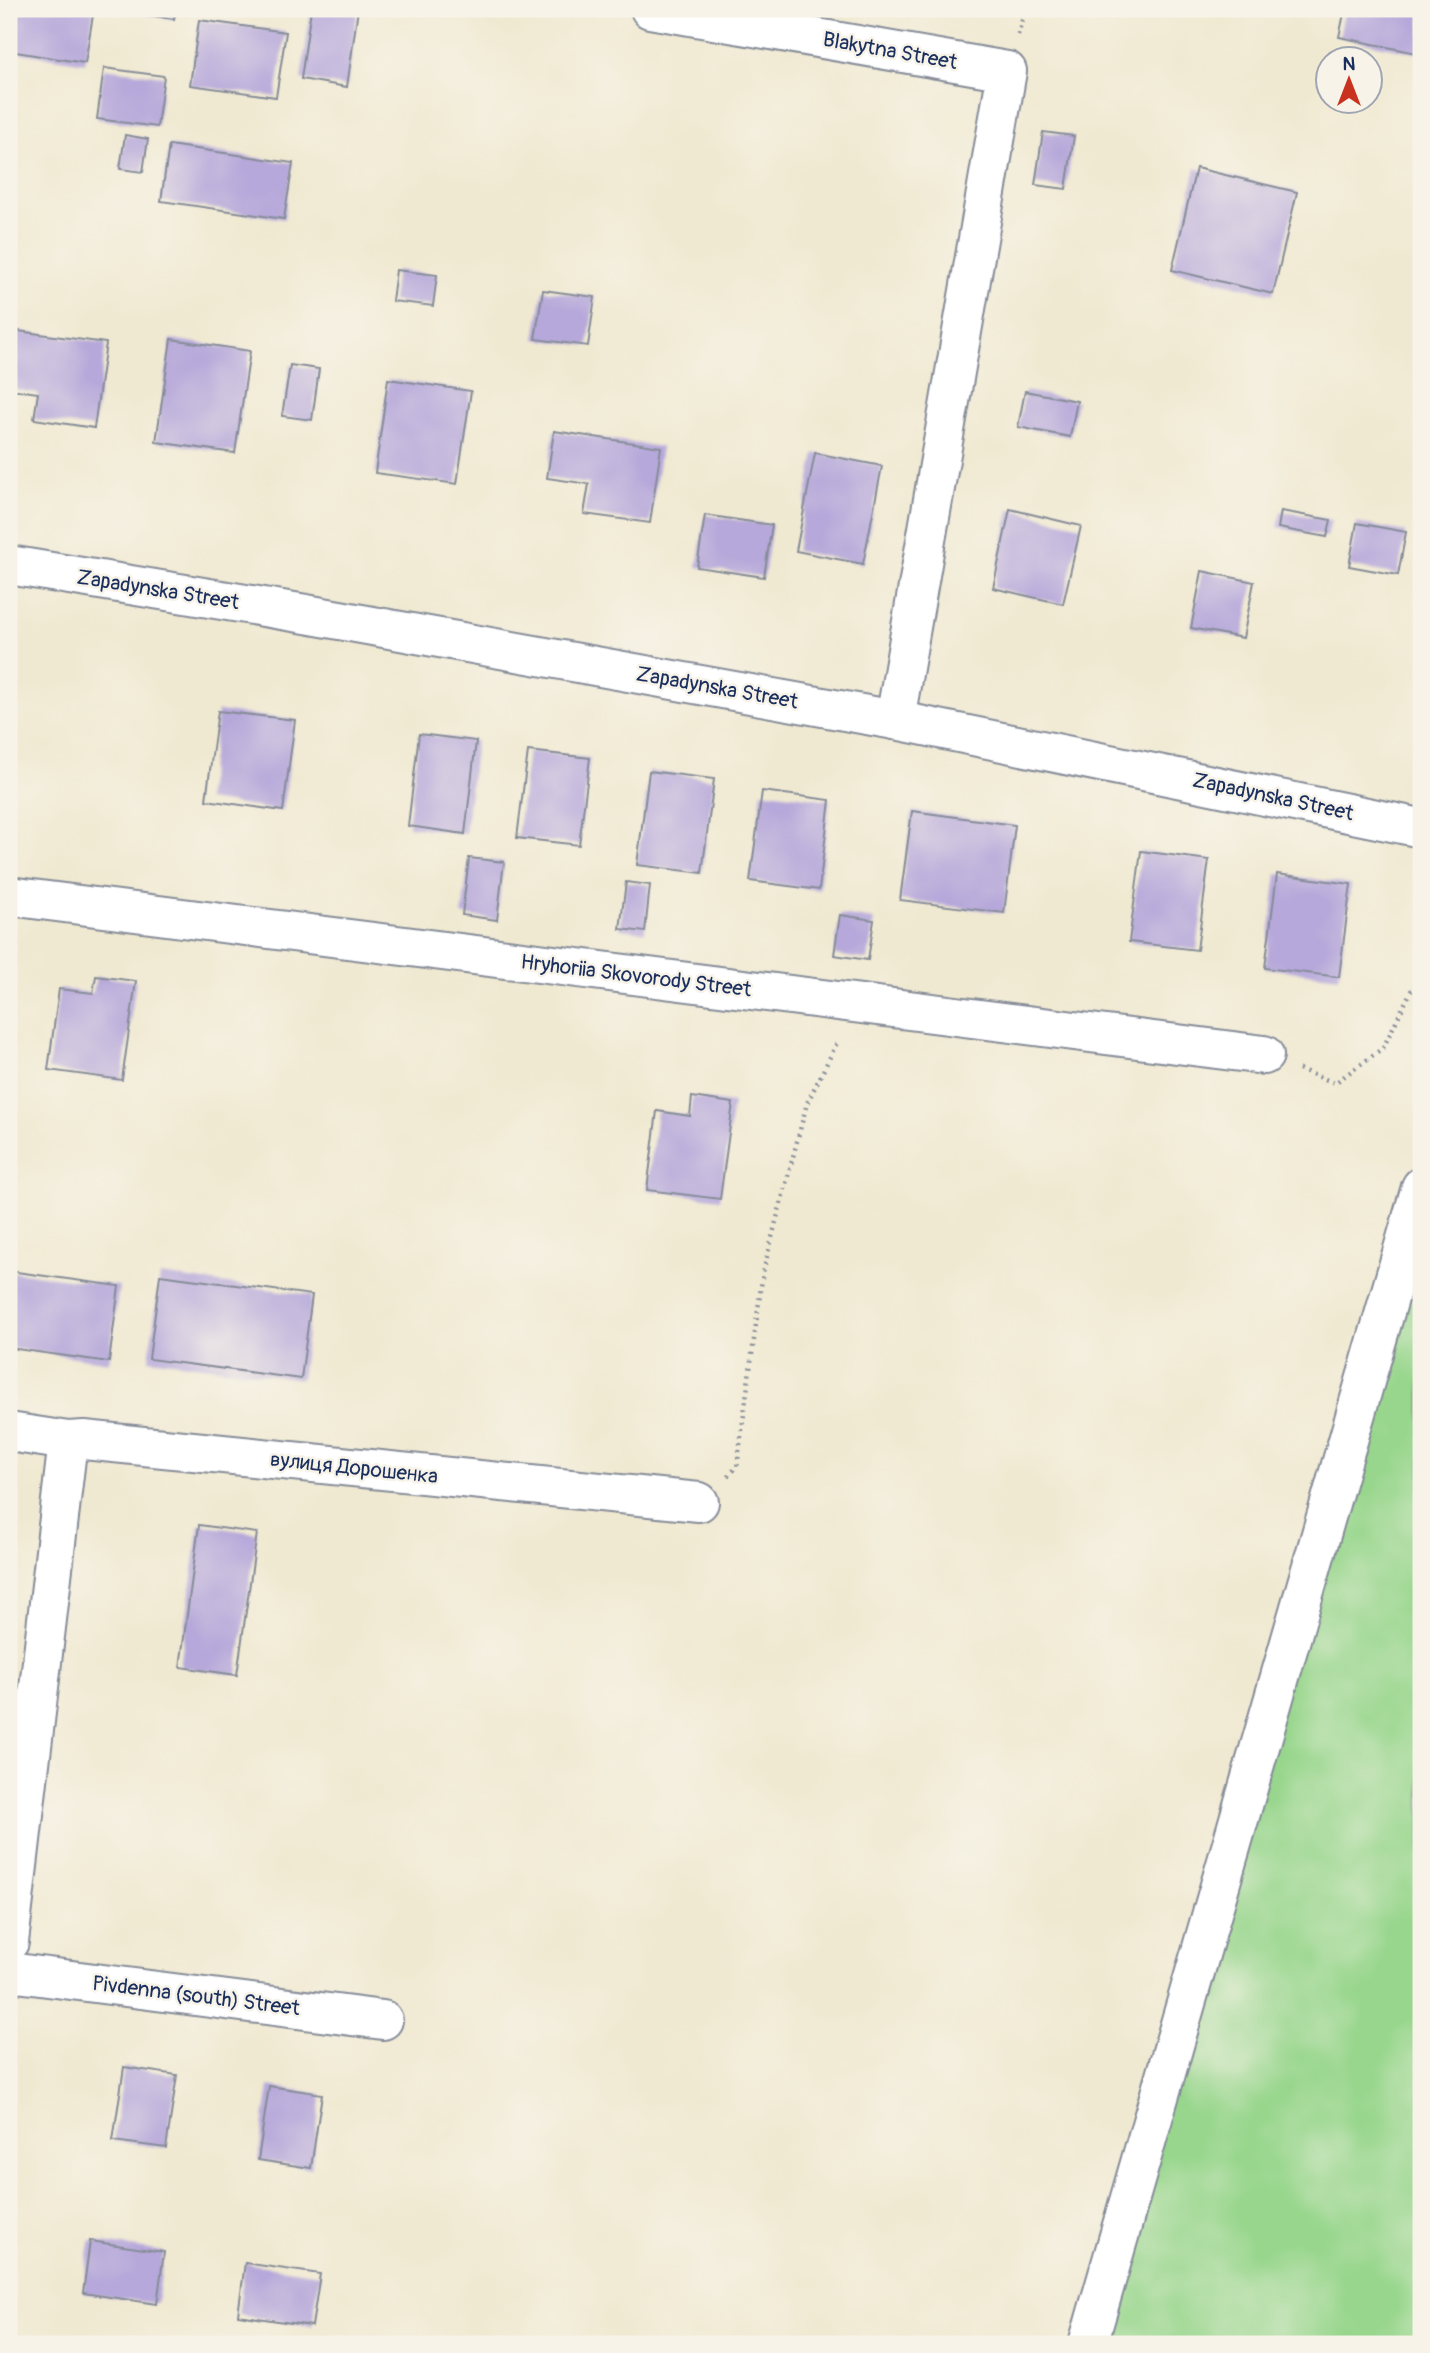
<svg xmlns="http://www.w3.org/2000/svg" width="1430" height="2353" font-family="Pangolin,sans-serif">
<rect width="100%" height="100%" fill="#f7f3e8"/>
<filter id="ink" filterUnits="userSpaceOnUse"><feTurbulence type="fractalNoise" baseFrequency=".0143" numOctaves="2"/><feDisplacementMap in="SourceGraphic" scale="14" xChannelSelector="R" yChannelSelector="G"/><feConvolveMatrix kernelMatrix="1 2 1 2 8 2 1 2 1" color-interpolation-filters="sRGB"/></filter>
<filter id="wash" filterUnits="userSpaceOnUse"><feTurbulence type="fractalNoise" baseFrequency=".00686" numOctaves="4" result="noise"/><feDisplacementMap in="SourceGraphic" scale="28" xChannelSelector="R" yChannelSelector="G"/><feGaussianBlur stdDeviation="1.57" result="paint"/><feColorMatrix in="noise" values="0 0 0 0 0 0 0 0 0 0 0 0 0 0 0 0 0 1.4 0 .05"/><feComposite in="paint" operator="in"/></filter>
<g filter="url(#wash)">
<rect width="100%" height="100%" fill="#f0e9d1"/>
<path fill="#97d68c" stroke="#598275" stroke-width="2" d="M1421 1187V2344H1088Z"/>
<g id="blocks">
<g fill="#b6a8da">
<path d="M9 9H94L85 63 9 51Z"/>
<path d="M129 9H176L174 19 128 12Z"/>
<path d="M311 9H358L347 87 301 79Z"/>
<path d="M1345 9H1421V54L1339 37Z"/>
<path d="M199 20 286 32 276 97 190 85Z"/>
<path d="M104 68 164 76 157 127 97 119Z"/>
<path d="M1043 132 1074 136 1066 189 1035 185Z"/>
<path d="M125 135 148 139 143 172 120 169Z"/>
<path d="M169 145 293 163 284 219 161 201Z"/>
<path d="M1196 168 1297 192 1273 294 1172 270Z"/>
<path d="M396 270 437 275 433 306 392 301Z"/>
<path d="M543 290 595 297 588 346 535 339Z"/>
<path d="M18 331 106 343 94 428 34 419 38 393 10 389Z"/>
<path d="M171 339 250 351 235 453 156 442Z"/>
<path d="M290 365 319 369 312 420 282 416Z"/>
<path d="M388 379 471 391 457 484 375 473Z"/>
<path d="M1025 391 1077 401 1070 437 1018 427Z"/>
<path d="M554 431 661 447 650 523 584 514 589 484 547 478Z"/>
<path d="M815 453 882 466 863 564 796 551Z"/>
<path d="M1010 509 1081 526 1063 604 993 588Z"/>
<path d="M1281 511 1331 520 1327 537 1278 528Z"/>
<path d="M705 515 772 525 764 577 697 567Z"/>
<path d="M1357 523 1406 532 1398 575 1349 566Z"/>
<path d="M1202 571 1254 582 1243 638 1191 628Z"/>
<path d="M218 711 295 720 283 811 206 800Z"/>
<path d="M419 734 476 741 465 834 408 826Z"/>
<path d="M528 751 590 758 579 845 517 838Z"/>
<path d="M649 771 714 779 702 873 637 865Z"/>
<path d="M762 791 830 800 819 890 750 881Z"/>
<path d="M912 811 1015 825 1004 913 900 900Z"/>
<path d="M1141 851 1209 860 1197 950 1129 942Z"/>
<path d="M469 858 504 862 497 920 462 915Z"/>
<path d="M1277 874 1351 884 1339 977 1265 968Z"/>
<path d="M626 882 650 885 645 932 620 929Z"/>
<path d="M840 915 874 920 868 960 834 955Z"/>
<path d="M96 976 136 981 122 1080 48 1070 59 989 93 993Z"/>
<path d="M692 1097 733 1103 720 1199 647 1190 657 1111 690 1116Z"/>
<path d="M9 1271 119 1286 109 1362 9 1348Z"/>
<path d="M160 1275 312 1295 301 1379 149 1359Z"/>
<path d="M9 1508H14L10 1535H9Z"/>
<path d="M199 1525 257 1533 237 1675 180 1667Z"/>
<path d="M124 2067 177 2075 166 2148 113 2141Z"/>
<path d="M269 2086 322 2094 311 2168 258 2160Z"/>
<path d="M90 2241 164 2252 157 2304 83 2293Z"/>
<path d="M245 2263 320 2274 312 2326 238 2315Z"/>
</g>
</g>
</g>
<g filter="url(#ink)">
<use href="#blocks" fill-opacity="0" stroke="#868c98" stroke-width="2"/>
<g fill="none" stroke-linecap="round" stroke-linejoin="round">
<g stroke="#868c98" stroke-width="42">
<g id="minor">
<path d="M650 9 1007 71 895 720"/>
<path d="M9 565 306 614 895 720 1421 828"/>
<path d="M9 896 1264 1055"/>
<path d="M9 1432 68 1441 84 1440 699 1502"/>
<path d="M9 1942 68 1441"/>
<path d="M9 1972 383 2020"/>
<path d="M1088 2344 1421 1187"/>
</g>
</g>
<g stroke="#868c98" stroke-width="4.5" stroke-dasharray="2 5" stroke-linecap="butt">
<path d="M1018 35 1025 9"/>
<path d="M1299 1069 1335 1083 1383 1048 1411 991 1421 985"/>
<path d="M728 1476 737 1467 763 1272 807 1103 838 1041"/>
</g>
<use href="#minor" stroke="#fff" stroke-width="38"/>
</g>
</g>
<g text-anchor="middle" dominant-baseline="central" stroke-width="5" stroke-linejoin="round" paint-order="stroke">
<g font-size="21" fill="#1b2f5e" stroke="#f7f3e8">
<text transform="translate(890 51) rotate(10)">Blakytna Street</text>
<text transform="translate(158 590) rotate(9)">Zapadynska Street</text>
<text transform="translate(717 688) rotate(10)">Zapadynska Street</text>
<text transform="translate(1273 797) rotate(12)">Zapadynska Street</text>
<text transform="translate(636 976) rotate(7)">Hryhoriia Skovorody Street</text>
<text transform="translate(354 1468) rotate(6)">вулиця Дорошенка</text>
<text transform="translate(196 1996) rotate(7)">Pivdenna (south) Street</text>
</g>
</g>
<rect width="1430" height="2353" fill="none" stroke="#f7f3e8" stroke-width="35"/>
<g transform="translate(1349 80)"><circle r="33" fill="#f7f3e8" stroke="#9fa5b1" stroke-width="2"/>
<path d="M0-5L12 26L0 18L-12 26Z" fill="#c8321e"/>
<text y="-10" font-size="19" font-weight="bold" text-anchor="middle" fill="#1b2f5e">N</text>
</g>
</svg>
